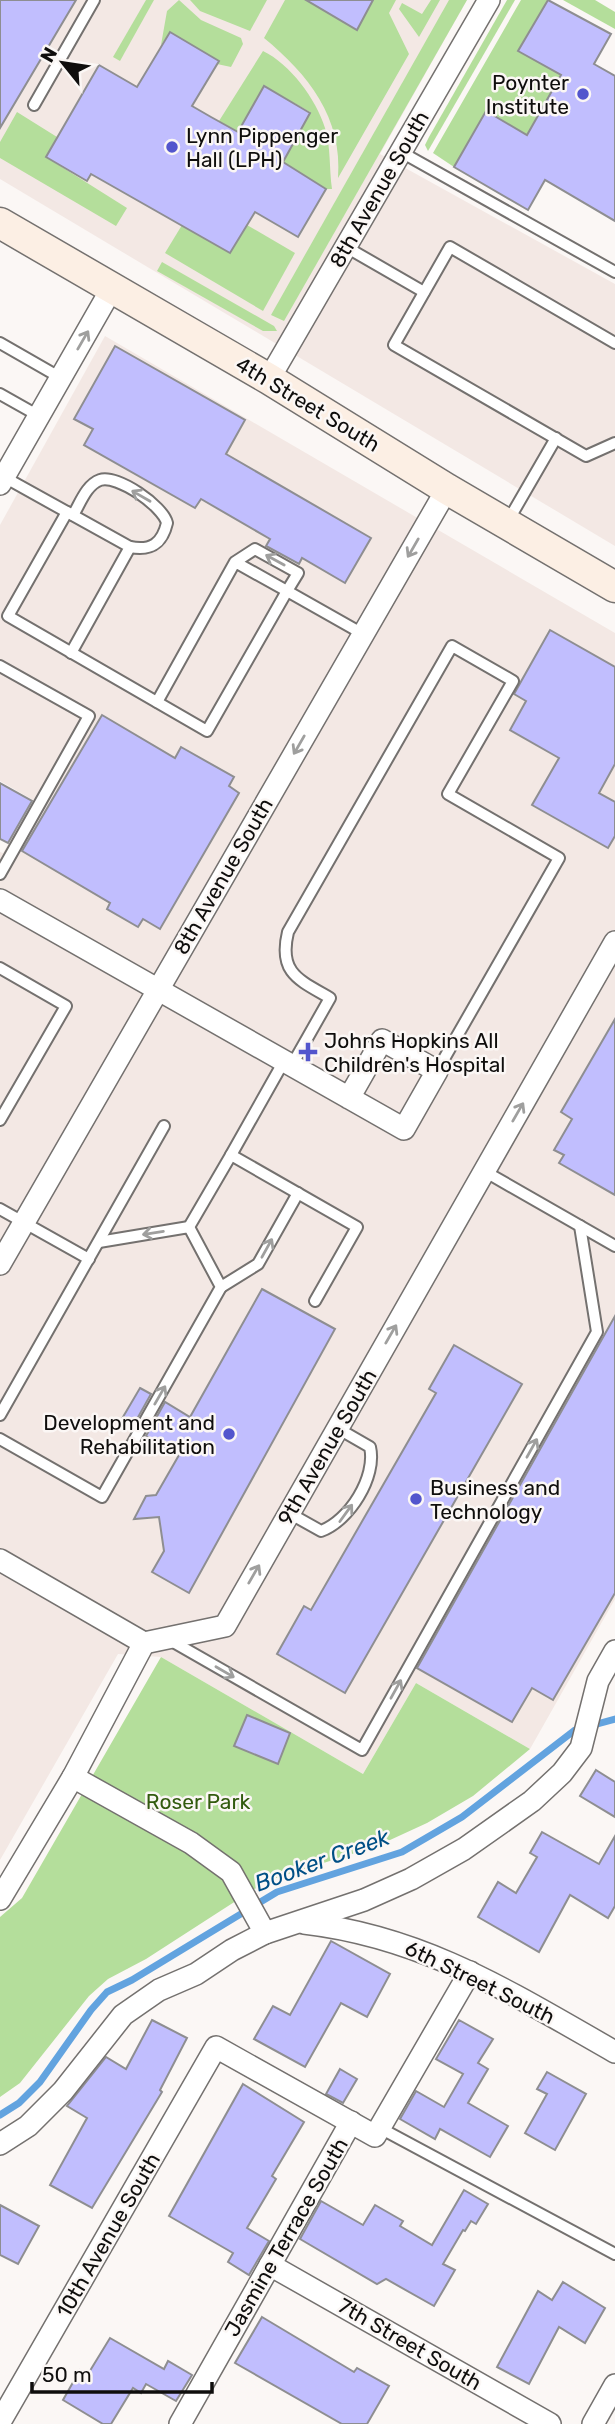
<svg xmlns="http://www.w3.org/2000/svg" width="615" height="2424" font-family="Rubik,sans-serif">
<rect width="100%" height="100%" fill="#fbf7f5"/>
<g fill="#f3e8e4">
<path d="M0 0H467L380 154 615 284V546L0 179Z"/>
<path d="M105 336 615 633V1599L530 1749 416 1683 363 1774 161 1657 118 1654 0 1860V852L3 853 33 800 0 781V525Z"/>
</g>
<g fill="#b4de9b">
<path d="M146 0H154L120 61 113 57Z"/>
<path d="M179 0 201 20 241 38 243 44 231 67 217 64 170 32 161 45 167 11Z"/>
<path d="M190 0H267L250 31 200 11Z"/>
<path d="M285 0H310L357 30 373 0H396L389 13 409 54 338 178C343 118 308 74 264 38Z"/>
<path d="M431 0H440L419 37 399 9 402 3 422 14Z"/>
<path d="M449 0H467L284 321 271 315Z"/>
<path d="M507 0H515L428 151 425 145 429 137Z"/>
<path d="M521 0H548L519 51 561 75 527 135 486 111 454 167 433 153Z"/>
<path d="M563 0H595L615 12V29Z"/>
<path d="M263 51C290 64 316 99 325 128 331 147 329 168 332 189H326L283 162 310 112 264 86 238 132 219 121Z"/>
<path d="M17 112 57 137 46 157 127 208 116 226 0 158V142Z"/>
<path d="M182 225H247L295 253 263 311 165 253Z"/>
<path d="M162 262 274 326 277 331H263L157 271Z"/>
<path d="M161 1657 363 1774 416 1683 530 1749 473 1796 427 1823 377 1846 267 1881 146 1959 108 1979 89 1996 20 2083 0 2097V1917L22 1898Z"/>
</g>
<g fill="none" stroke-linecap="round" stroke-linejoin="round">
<path stroke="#62a3df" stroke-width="7" d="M0 2115 19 2103 40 2082 91 2010 107 1992 132 1980 277 1892 402 1852 462 1817 575 1730 615 1719"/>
</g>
<g fill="#c1befe" stroke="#8e8e91" stroke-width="2">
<path d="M0 0H76L0 128Z"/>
<path d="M306 0H373L357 30Z"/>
<path d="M548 0 611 34 594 64 615 76V221L545 180 528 210 454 167 486 111 527 135 561 75 518 51Z"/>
<path d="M170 32 219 61 192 106 211 117 238 132 264 86 310 113 283 162 326 189 298 237 255 212 230 253 91 174 87 181 46 157 99 65 137 87Z"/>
<path d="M115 346 245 420 226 454 371 538 345 583 302 558 299 564 266 546 270 539 201 499 195 508 84 445 93 429 74 419Z"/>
<path d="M550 630 615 667V764L599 793 615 802V836L608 848 532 805 559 758 510 730 526 701 514 694Z"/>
<path d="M102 715 175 758 181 747 234 777 229 786 239 793 160 929 143 919 138 927 107 909 110 903 22 851Z"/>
<path d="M0 783 32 801 8 843 0 839Z"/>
<path d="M615 1019V1195L559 1163 564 1155 554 1150 572 1119 561 1112Z"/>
<path d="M262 1289 335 1329 189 1593 152 1572 164 1551 159 1517 134 1519 146 1496 156 1495 179 1455 146 1436 165 1402 190 1417Z"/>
<path d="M615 1316V1593L553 1700 532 1688 512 1722 417 1668Z"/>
<path d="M454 1345 522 1384 345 1693 277 1654 304 1606 311 1610 436 1393 429 1389Z"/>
<path d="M140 1388 151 1394 132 1428 120 1422Z"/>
<path d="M247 1715 290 1733 278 1764 234 1746Z"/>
<path d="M596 1770 615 1782V1817L580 1796Z"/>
<path d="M542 1832 599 1864 615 1836V1906L608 1918 570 1895 539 1952 478 1917 498 1882 516 1893 537 1857 530 1853Z"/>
<path d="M331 1941 390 1974 367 2017 341 2003 305 2067 254 2039 273 2006 290 2015Z"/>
<path d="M152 2020 187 2038 160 2090 162 2092 92 2208 50 2185 87 2118 67 2106 106 2057 126 2069Z"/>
<path d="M459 2020 493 2039 478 2063 488 2069 468 2103 508 2126 490 2157 440 2129 435 2139 400 2119 416 2091 444 2107 463 2074 436 2059Z"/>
<path d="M340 2069 357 2079 343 2103 326 2094Z"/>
<path d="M547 2072 586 2094 555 2150 525 2133 547 2094 537 2089Z"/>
<path d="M243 2084 304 2122 272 2176 276 2179 247 2228 269 2241 249 2275 228 2262 233 2253 169 2216Z"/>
<path d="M464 2190 488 2204 476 2224 471 2221 465 2231 463 2230 443 2264 455 2270 434 2306 386 2279 377 2284 300 2239 321 2201 363 2225 375 2205 403 2221 400 2226 432 2245Z"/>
<path d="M0 2205 39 2226 18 2264 0 2255Z"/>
<path d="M563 2282 605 2308 585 2343 559 2327 529 2384 497 2367 538 2291 552 2300Z"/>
<path d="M262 2317 354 2372 357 2368 389 2386 367 2424H342L235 2363Z"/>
<path d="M110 2338 164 2369 168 2361 192 2375 176 2401 146 2384 141 2393 133 2388 111 2424H103L63 2400 80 2370 88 2374Z"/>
</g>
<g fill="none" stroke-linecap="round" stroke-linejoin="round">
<g stroke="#74716f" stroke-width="14">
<g id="service">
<path d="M34 105 94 0"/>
<path d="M401 152 615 272"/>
<path d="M346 247 424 292"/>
<path d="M0 343 61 378"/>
<path d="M615 343 450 247 394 345 586 456 615 443"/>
<path d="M0 394 39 416"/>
<path d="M4 477 130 547 71 653"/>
<path d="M67 512 8 616 207 731 287 591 363 634"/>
<path d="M73 515C80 504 86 485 100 480 117 474 163 506 167 523 162 544 151 551 130 547"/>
<path d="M508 521 556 438"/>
<path d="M0 666 89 716 0 874"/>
<path d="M157 702 235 562 287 591 298 573 255 549 235 562"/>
<path d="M0 968 66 1006 0 1120"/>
<path d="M292 1065 330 998C299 980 278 973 288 932L452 646 513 681 448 794 559 858 437 1071"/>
<path d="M231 1155 284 1061"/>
<path d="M484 1171 615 1246"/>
<path d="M0 1209 89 1259"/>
<path d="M189 1227 231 1155 357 1227 315 1301"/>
<path d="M221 1287 258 1264 298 1193"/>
<path d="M0 1415 164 1126"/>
<path d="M0 1439 102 1497 221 1287 189 1227 99 1242"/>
<path d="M289 1513 321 1531C349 1521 377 1477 370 1447L337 1428"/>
<path d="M168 1639 362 1750 597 1332 580 1226"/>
<path d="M380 2128 615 2254"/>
</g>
</g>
<g stroke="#74716f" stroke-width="24">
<g id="minor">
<path d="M269 379 489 0"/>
<path d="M0 484 112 288"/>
<path d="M0 900 404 1129 437 1071 382 1040 349 1098"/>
<path d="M0 1264 447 489"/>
<path d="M0 1560 144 1643"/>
<path d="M144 1643 225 1626 615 942"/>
<path d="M73 1777 191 1843 231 1872 265 1933"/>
<path d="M0 1899 73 1777 144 1643"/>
<path d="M304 1923C425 1937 511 1993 615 2052"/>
<path d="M0 2144 28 2126 63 2091 123 2015 159 1990 196 1974 232 1950 265 1933 364 1900 411 1879 464 1849 532 1801 562 1773 581 1748 598 1681 615 1651"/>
<path d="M270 2265 550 2424"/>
<path d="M0 2422 216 2047 375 2136 470 1972"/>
<path d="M180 2424 351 2122"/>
<path d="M593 2424 615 2385"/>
</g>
</g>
<g stroke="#74716f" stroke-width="33">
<path id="secondary" d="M0 223 269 379 447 489 615 587"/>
</g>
<use href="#service" stroke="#fff" stroke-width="10"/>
<use href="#minor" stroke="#fff" stroke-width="21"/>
<use href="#secondary" stroke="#fcefe4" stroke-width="30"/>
</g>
<defs><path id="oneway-shaft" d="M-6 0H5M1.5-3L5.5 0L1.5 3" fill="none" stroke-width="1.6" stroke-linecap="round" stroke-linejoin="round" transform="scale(1.75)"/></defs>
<g stroke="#9f9f9e">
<use href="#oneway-shaft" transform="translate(83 340) rotate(-60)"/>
<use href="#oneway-shaft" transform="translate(141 496) rotate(-150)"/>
<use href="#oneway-shaft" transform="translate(413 548) rotate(120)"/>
<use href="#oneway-shaft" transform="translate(275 560) rotate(-151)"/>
<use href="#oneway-shaft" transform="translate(299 745) rotate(120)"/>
<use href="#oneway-shaft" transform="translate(518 1112) rotate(-60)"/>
<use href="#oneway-shaft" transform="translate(153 1233) rotate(171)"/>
<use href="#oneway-shaft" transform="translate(267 1248) rotate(-61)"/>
<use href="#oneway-shaft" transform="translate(391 1334) rotate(-60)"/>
<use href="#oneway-shaft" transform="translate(160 1395) rotate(-60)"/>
<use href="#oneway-shaft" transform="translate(532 1448) rotate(-61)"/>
<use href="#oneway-shaft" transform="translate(346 1513) rotate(-54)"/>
<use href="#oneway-shaft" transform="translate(254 1574) rotate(-60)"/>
<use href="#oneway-shaft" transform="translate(225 1672) rotate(30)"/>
<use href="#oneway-shaft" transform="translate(396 1689) rotate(-61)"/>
</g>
<g fill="#5356cd" stroke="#fbf7f5" stroke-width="2.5">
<circle cx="583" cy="94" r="7"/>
<circle cx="172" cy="147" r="7"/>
<path d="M304.5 1041.5h7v7h7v7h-7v7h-7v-7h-7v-7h7z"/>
<circle cx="229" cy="1434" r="7"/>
<circle cx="416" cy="1499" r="7"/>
</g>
<g text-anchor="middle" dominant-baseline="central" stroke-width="5" stroke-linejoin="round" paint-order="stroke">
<g font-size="21" fill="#0f0e0d" stroke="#fbf7f5" text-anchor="start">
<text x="569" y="82" text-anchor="end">Poynter<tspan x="569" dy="24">Institute</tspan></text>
<text x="186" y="135">Lynn Pippenger<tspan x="186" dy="24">Hall (LPH)</tspan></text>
<text x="324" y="1040">Johns Hopkins All<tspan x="324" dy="24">Children's Hospital</tspan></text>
<text x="215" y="1422" text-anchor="end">Development and<tspan x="215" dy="24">Rehabilitation</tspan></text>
<text x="430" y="1487">Business and<tspan x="430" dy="24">Technology</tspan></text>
</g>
<g font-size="21" fill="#0f0e0d" stroke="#fbf7f5">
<text transform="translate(379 189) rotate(-60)">8th Avenue South</text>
<text transform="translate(308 404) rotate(31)">4th Street South</text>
<text transform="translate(223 876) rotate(-60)">8th Avenue South</text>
<text transform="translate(327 1447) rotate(-60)">9th Avenue South</text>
<text transform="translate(480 1982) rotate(26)">6th Street South</text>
<text transform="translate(108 2235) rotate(-60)">10th Avenue South</text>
<text transform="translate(286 2237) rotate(-60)">Jasmine Terrace South</text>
<text transform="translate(410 2344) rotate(30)">7th Street South</text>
</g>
<g font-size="21" fill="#325b0e" stroke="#fbf7f5">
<text x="198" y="1801">Roser Park</text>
</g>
<g font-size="23" font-style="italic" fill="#004f86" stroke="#fbf7f5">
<text transform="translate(322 1860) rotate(-20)">Booker Creek</text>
</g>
</g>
<g transform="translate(63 63) rotate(300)" stroke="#fbf7f5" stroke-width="5" paint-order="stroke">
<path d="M0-5L12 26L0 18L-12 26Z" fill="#0f0e0d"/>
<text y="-10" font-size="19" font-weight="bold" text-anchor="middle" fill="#0f0e0d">N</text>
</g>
<path d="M32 2382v10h180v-10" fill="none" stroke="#0f0e0d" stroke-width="3.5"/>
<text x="42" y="2382" font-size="21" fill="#0f0e0d" stroke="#fbf7f5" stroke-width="5" paint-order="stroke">50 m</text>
</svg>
